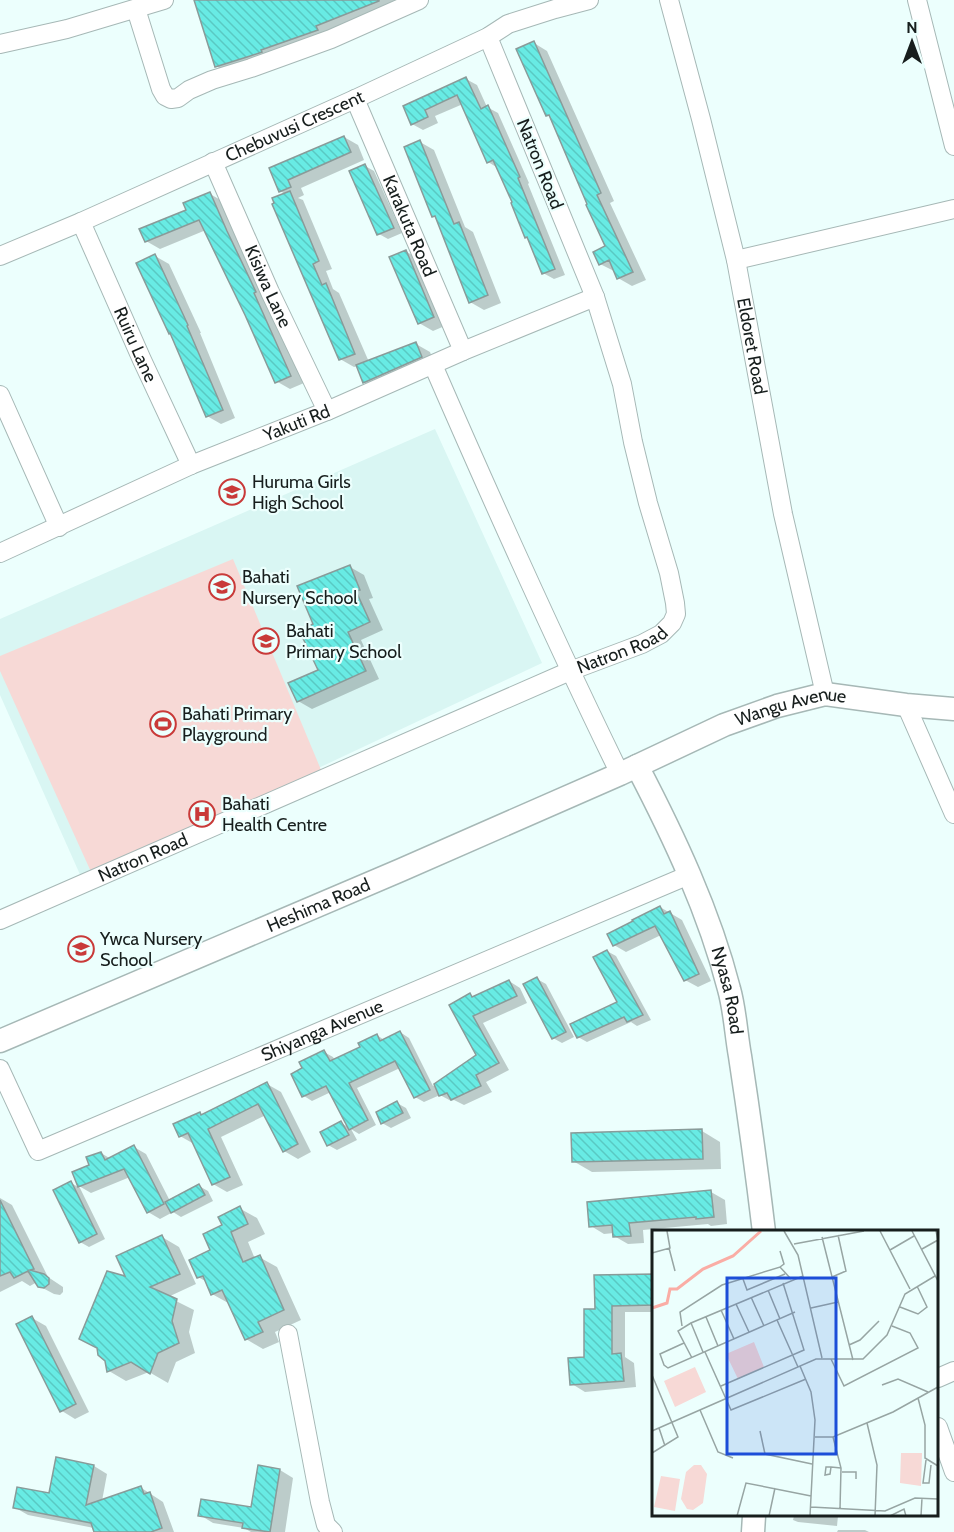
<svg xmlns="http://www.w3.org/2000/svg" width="954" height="1532" font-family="Cabin,sans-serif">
<defs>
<pattern id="building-back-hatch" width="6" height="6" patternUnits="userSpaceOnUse" patternTransform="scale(1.5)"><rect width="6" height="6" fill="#68ebe4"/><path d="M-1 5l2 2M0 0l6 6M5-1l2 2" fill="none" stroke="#59c9c3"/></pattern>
</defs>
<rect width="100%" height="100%" fill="#ecfffd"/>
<path fill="#d9f6f3" d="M435 429 542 663 82 879 0 695V619Z"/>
<path fill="#f7d9d6" d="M233 559 324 777 92 874 0 671V656Z"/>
<g fill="#0003">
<path d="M200 0H422L230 74 216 66Z"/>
<path d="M534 43 547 51 614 201 610 203 646 280 632 286 618 278 615 271H614L600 264 607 247 552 118 547 115Z"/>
<path d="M466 79 477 85 487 107 498 113 529 183 528 184 565 275 554 279 543 273 529 238 526 237 514 203 498 168 488 162 463 104 435 116 438 123 423 130 412 124 405 106Z"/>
<path d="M344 137 358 145 364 160 301 188 304 195 298 198 303 200 332 269 326 271 333 289 339 293 369 362 416 344 430 352 435 365 378 390 364 382 358 366 354 367 340 359 285 194 280 191 271 169Z"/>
<path d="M420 142 434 150 465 227 473 232 501 303 484 310 470 302 438 219 433 216Z"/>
<path d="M365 166 374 171 402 233 388 239 379 234Z"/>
<path d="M210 194 224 202 304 383 290 389 276 381 206 230 160 249 146 241Z"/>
<path d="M405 251 419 259 447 325 433 331 419 323Z"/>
<path d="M155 256 169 264 201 333H200L235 418 221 424 207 416Z"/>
<path d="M350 567 364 575 373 598 369 599 383 630 361 640 379 679 312 709 298 701 320 670 315 624Z"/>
<path d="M660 907 682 920 711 981 698 987 685 980 661 935 626 952 614 945Z"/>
<path d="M607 951 616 956 651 1020 637 1026 631 1022 587 1042 578 1037 620 1003Z"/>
<path d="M537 979 546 984 574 1037 562 1043 553 1038Z"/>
<path d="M509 981 520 988 527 1003 483 1023 509 1070 486 1082 492 1092 464 1105 454 1100 451 1101 440 1095 424 1102 415 1097 400 1068 357 1088 376 1125 359 1134 351 1129 357 1140 337 1150 328 1145 341 1123 350 1128 331 1092 312 1101 304 1096V1069L324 1052 333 1057 335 1061 362 1048 377 1035 384 1040 400 1032 409 1038 433 1086 478 1055 451 1005 470 995 475 997Z"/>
<path d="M267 1084 281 1092 311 1152 298 1159 284 1151 266 1115 221 1137 243 1185 227 1192 213 1184 194 1144 180 1136 200 1113 203 1115Z"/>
<path d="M397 1103 406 1108 411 1118 391 1128 382 1123Z"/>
<path d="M702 1131 720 1142 721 1169 592 1172 573 1161Z"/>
<path d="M134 1147 146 1154 170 1201 199 1186 208 1191 213 1201 181 1217 173 1212 160 1219 148 1212 130 1177 91 1193 79 1186 91 1166 101 1153 111 1159Z"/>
<path d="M71 1183 80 1188 79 1186 105 1239 89 1247 80 1242Z"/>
<path d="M711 1192 725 1200 727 1224 711 1226 708 1224 643 1230 644 1243 628 1244 614 1236V1233L604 1234 591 1226Z"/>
<path d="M0 1198 12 1205 48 1277 63 1287V1292L60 1295 54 1294 39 1286 37 1282 30 1286 22 1281 0 1292Z"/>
<path d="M239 1208 257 1218 265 1234 248 1242 255 1259 259 1257 277 1267 301 1320 275 1332 279 1342 263 1349 246 1339 230 1304 212 1294 207 1282 198 1277 224 1226Z"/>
<path d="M162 1237 179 1247 196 1284 168 1297 194 1310 189 1332 195 1353 176 1362 168 1383 149 1372 126 1381 109 1371 128 1279Z"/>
<path d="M654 1275V1312H625V1357L634 1363 636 1387 585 1392 572 1384 586 1358 596 1310Z"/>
<path d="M32 1318 46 1326 89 1412 75 1419 62 1411Z"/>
<path d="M94 1466 107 1474 102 1501 140 1487 163 1502 174 1532H95L94 1528 28 1515 14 1507 50 1495Z"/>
<path d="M280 1470 293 1478 285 1532H251L244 1528 213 1523 200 1515 252 1509Z"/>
<path d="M794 1516H838L837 1526 798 1522 793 1520Z"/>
<path d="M838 1530H865L869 1532H837Z"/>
</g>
<g fill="url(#building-back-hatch)" stroke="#899b99" stroke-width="1.5">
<path d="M194 0H379V1L316 26 318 30 261 50 262 52 247 57 215 67Z"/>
<path d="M534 41 601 193 597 195 633 272 617 279 609 260 599 265 593 252 605 246 586 205 587 204 549 115 546 116 516 49Z"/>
<path d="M466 77 481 109 488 105 520 177 518 178 555 269 542 274 527 237 525 238 511 203 512 202 493 160 487 163 457 95 425 110 428 117 411 125 403 106Z"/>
<path d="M344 136 351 152 288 180 291 187 279 192 269 168Z"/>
<path d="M420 140 454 224 459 222 488 295 469 303 435 216 432 217 404 147Z"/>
<path d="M365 164 394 228 377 235 349 171Z"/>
<path d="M290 191 319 261 313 264 322 285 326 283 355 354 339 360 272 204 274 203 272 198Z"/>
<path d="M210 192 227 231 256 292 254 293 291 376 275 383 245 315 199 220 145 242 139 229 186 210 183 203Z"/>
<path d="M406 250 434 317 418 324 389 257Z"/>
<path d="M155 254 188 325 187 326 223 410 206 417 170 333 169 334 136 263Z"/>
<path d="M416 342 422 357 363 383 356 365Z"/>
<path d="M350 565 360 590 356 591 370 622 348 632 366 671 297 702 288 683 318 670 299 630 313 624 297 586Z"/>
<path d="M660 906 664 914 670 911 699 974 684 981 655 926 613 946 607 934 633 921 632 920Z"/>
<path d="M607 950 643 1015 627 1022 624 1017 577 1038 570 1024 617 1002 593 957Z"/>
<path d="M537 977 566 1032 552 1039 523 984Z"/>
<path d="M509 980 517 996 473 1016 499 1063 476 1075 481 1086 451 1100 447 1093 439 1096 434 1084 476 1055 449 1005 470 993 472 997Z"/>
<path d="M400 1031 430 1090 414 1098 395 1061 349 1083 368 1120 349 1130 326 1086 302 1097 291 1074 302 1068 299 1062 324 1050 330 1061 360 1047 358 1043 377 1034 380 1041Z"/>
<path d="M267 1082 298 1144 283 1152 258 1104 208 1129 230 1177 212 1185 188 1133 179 1137 173 1124 200 1112 201 1115Z"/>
<path d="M397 1101 403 1113 381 1124 376 1112Z"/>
<path d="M341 1121 349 1135 327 1146 320 1132Z"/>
<path d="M702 1129 703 1159 572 1162 571 1133Z"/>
<path d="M134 1145 164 1204 147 1213 124 1169 78 1187 72 1172 89 1165 86 1157 101 1152 105 1160Z"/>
<path d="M71 1181 97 1234 79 1243 53 1190Z"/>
<path d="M199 1184 205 1195 171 1213 165 1202Z"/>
<path d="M711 1190 714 1217 696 1219V1217L629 1223 631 1236 613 1237 612 1225 589 1227 587 1202Z"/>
<path d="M0 1200 34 1269 30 1270 44 1274 49 1278V1284L44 1288 38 1287 28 1271 14 1278 10 1272 0 1276Z"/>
<path d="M240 1206 248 1224 231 1232 243 1262 260 1255 284 1310 258 1322 263 1332 245 1340 222 1290 211 1295 203 1276 197 1278 189 1260 210 1250 203 1234 222 1225 218 1217Z"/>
<path d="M162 1235 180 1274 150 1287 177 1299 172 1321 179 1343 158 1353 150 1374 131 1362 107 1372 105 1361 98 1355 97 1348 79 1339 107 1271 125 1276 116 1256Z"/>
<path d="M654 1274V1305L612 1306V1354L621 1353 624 1381 570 1385 568 1358 584 1357V1309H595L594 1275Z"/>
<path d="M32 1316 76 1404 60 1412 16 1324Z"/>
<path d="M56 1457 94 1465 86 1505 141 1486 144 1494 150 1492 162 1528 151 1532H94L91 1523 13 1508 17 1487 49 1493Z"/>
<path d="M258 1465 280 1469 270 1532 242 1528 243 1523 198 1516 201 1499 251 1507Z"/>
</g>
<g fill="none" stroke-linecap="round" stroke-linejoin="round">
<g stroke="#a6b8b6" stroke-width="20">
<g id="minor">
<path id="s1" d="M669 0 701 119 736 260 783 514 825 694"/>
<path d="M917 0 954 146"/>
<path d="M136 9 161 89 165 96 171 99 178 98 189 90 212 80 251 68 331 39 419 0"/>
<path d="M0 44 67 29 164 0"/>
<path id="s2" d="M355 99 463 351"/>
<path id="s3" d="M213 162 270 292 327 411"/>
<path id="s4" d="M81 222 142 360 191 465"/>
<path id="s5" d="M0 256 81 222 355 99 488 37 508 24 555 9 589 0"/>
<path d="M736 260 954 209"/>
<path d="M433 365C493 503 554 639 620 774"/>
<path d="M0 395 59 527"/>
<path id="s6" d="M0 553 191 465 327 411 463 351 595 297"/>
<path d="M906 705 954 814"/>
<path id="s7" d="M0 920 570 671 642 644 661 634 672 623 676 614 675 603 669 573 648 503 633 442 622 384 595 297 488 37"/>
<path id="s8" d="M0 1069 38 1151 689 875"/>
<path d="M288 1334 320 1502 326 1525 333 1532"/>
<path d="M938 1378 954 1371"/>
<path d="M938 1427 954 1472"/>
</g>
</g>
<g stroke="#a6b8b6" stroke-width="25">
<g id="tertiary">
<path id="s9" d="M637 766C674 837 709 911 729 989 735 1010 736 1034 740 1056 749 1115 757 1173 764 1232"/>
<path id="s10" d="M0 1041 401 870 620 774 724 725 777 706 825 694 906 705 954 709"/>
<path d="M753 1532 754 1516"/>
</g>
</g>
<use href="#minor" stroke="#fff" stroke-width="18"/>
<use href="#tertiary" stroke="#fff" stroke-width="22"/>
</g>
<defs>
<g id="school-ring" transform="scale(1.35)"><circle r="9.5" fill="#ecfffd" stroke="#c93a39" stroke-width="1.5"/><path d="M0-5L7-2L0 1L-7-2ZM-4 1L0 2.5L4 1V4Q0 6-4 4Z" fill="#c93a39"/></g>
<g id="stadium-ring" transform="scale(1.35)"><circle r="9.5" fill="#ecfffd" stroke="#c93a39" stroke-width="1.5"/><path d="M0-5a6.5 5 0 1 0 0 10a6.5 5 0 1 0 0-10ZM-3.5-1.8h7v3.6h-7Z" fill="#c93a39"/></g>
<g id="hospital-ring" transform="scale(1.35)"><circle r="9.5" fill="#ecfffd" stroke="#c93a39" stroke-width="1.5"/><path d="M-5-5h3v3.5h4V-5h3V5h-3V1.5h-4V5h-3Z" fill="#c93a39"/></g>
</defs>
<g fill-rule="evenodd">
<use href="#school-ring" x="232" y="492"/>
<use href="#school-ring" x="222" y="587"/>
<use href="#school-ring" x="266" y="641"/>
<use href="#stadium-ring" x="163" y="724"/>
<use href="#hospital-ring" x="202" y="814"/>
<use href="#school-ring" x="81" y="949"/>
</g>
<g text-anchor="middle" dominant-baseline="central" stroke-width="4.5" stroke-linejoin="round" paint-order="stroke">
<g font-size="18" fill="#171e1d" stroke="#ecfffd">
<text stroke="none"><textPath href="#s5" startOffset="322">Chebuvusi Crescent</textPath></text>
<text transform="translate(540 164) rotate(68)">Natron Road</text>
<text stroke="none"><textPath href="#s2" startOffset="138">Karakuta Road</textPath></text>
<text stroke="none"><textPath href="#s3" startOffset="136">Kisiwa Lane</textPath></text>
<text stroke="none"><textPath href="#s4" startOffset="134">Ruiru Lane</textPath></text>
<text stroke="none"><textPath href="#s1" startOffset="356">Eldoret Road</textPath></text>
<text stroke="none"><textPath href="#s6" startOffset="324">Yakuti Rd</textPath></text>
<text stroke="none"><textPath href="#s7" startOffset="678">Natron Road</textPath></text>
<text stroke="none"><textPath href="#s10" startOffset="860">Wangu Avenue</textPath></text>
<text stroke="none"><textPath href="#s7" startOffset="156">Natron Road</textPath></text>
<text stroke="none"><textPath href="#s10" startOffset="346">Heshima Road</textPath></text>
<text stroke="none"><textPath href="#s9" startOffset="243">Nyasa Road</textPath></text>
<text stroke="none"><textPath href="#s8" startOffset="399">Shiyanga Avenue</textPath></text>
</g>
<g font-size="18" fill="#171e1d" stroke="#ecfffd" text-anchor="start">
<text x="252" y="482">Huruma Girls<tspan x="252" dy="21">High School</tspan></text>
<text x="242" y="577">Bahati<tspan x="242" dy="21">Nursery School</tspan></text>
<text x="286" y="631">Bahati<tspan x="286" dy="21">Primary School</tspan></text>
<text x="182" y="714">Bahati Primary<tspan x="182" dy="21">Playground</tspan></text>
<text x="222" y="804">Bahati<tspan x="222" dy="21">Health Centre</tspan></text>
<text x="100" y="939">Ywca Nursery<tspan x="100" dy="21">School</tspan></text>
</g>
</g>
<g transform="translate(652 1230)">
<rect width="286" height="286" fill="#ecfffd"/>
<path d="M102 112 112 137 86 149 74 124ZM43 137 54 162 23 177 12 151ZM249 223H270L269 256 248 253ZM42 235H49L55 244 51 273 41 280 35 279 29 269 34 242ZM9 246 28 249 23 281 2 277Z" fill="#f7d9d6"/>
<path fill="none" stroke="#faada5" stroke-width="3" d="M0 78 15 73 18 59H25L51 39 81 26 109 1"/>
<path fill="none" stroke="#97a5a3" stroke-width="1.5" d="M132 1 146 25 170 128M228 1 258 59M260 1 286 51M170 7 201 130M142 14 212 1M17 18 23 41M270 19 286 10 284 1M238 20 262 6M0 23 18 18 15 1M128 37 132 34 128 21M180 47 194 41 186 5M91 49 95 60 133 44M116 60 128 89M99 67 112 96M84 74 97 102M248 77 266 84 275 77 265 56M159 78 186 72M69 80 82 109M54 87 66 116M125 90 146 137M39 93 26 101 40 128M30 96 28 82 70 55 128 37 139 49M32 113 8 124 12 135 16 138 143 82M197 115 208 110 227 91M51 122 39 93 151 46M53 122 79 180 154 149M179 129 192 156 266 118 258 103 240 96M148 136 159 162 163 190 158 286M0 145 26 207 0 223M230 155 246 149 276 162M69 156 152 120 131 53M266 168 273 195V228L286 236M48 180 66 222 81 228M215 193 225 235 223 286M7 198 13 216M0 201 164 129H211L235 105 253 64 283 46M108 201 113 224 160 234M163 207H181L241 182 286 157M181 207 189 238 188 279M274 230 271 253H277L279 235M179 237 178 244 173 245 174 237H179L189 238M190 242H204V249M159 277 233 281 263 268 286 269M85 286 94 253 159 266M117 286 123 258M238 286 252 279 254 286M269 286 270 268"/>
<path fill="#1d4ed8" fill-opacity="0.15" stroke="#1d4ed8" stroke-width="3" d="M75 48H184V224H75Z"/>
<rect width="286" height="286" fill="none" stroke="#171e1d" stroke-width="3"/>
</g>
<g transform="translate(912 42)" stroke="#ecfffd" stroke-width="4.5" paint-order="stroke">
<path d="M0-4.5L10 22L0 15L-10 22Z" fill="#171e1d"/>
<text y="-9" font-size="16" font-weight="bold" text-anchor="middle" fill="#171e1d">N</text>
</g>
</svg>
